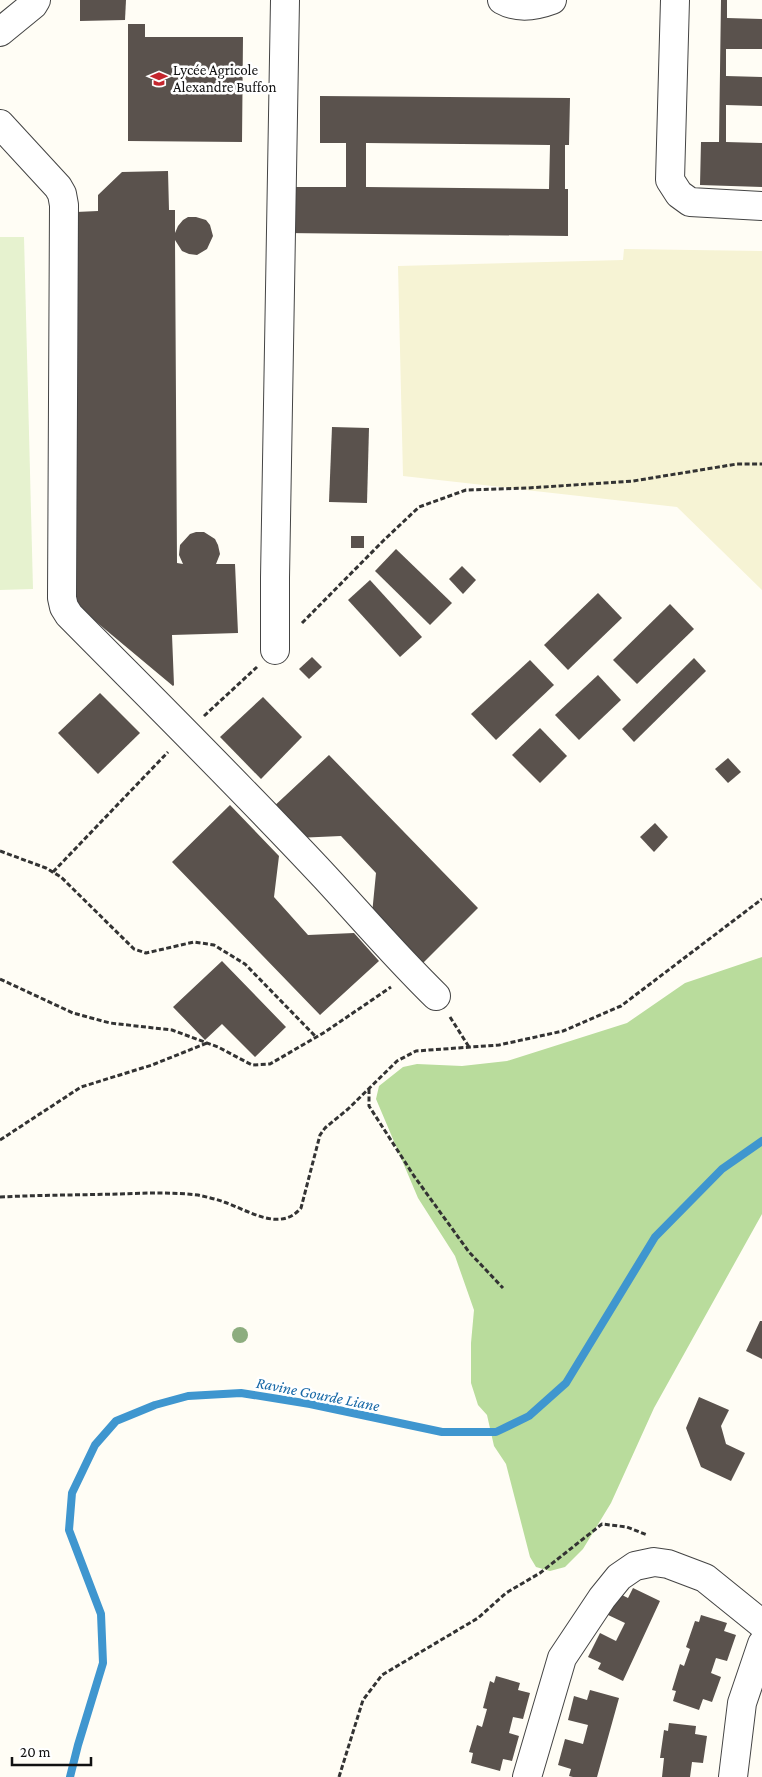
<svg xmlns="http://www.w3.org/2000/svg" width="762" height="1777" font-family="'Crimson Pro',serif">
<rect width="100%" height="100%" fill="#fffdf5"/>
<path fill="#f6f3d4" d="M624 249 762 251V590L677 507 403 476 398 266 623 260Z"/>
<path fill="#b9dc9c" d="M762 957V1214L654 1408 611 1503 583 1549 565 1567 550 1571 536 1567 530 1557 506 1464 494 1446 487 1415 478 1405 471 1383V1343L474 1310 455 1256 418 1198 376 1099 379 1086 403 1067 417 1064 462 1066 507 1061 627 1023 685 983Z"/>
<path fill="#e6f2cf" d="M0 237H24L33 589 0 590Z"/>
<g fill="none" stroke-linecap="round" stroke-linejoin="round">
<path stroke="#3f96cf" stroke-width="8" d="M70 1777 78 1745 103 1663 101 1614 69 1530 72 1493 95 1445 116 1421 155 1405 188 1396 241 1393 310 1404 442 1432H496L529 1416 566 1383 655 1237 722 1169 762 1141"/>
</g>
<g fill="#5a524d" fill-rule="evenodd">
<path d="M80 0H126L125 20 80 21Z"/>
<path d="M721 0H727V18L762 19V49H726V76L762 77V106L726 105V142L762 143V187L700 185 701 142H719Z"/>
<path d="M128 24H145V37H243L242 142 128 141Z"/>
<path d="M320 96 570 98 569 145H565V189H568V236L285 233V187H346V143H320ZM366 143 550 145 549 189 366 187Z"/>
<path d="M168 171 169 210H175V233L178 226 183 220 188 217H196L206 220 210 225 213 236 207 249 197 255 189 254 182 251 175 240 177 563 183 564 179 555 180 545 190 534 196 532H204L215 539 218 545 220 554 216 564H235L238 633 172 635 174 685 173 686 76 605V212L98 211V195L122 172Z"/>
<path d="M332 427 369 428 367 503 329 502Z"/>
<rect x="351" y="536" width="13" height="12"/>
<path d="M396 549 452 603 430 625 375 571Z"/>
<path d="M462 566 476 580 463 594 449 579Z"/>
<path d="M370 580 422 637 400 657 348 600Z"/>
<path d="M598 593 622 618 568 670 544 645Z"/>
<path d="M670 604 694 629 637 684 613 660Z"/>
<path d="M312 657 322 667 309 679 299 669Z"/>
<path d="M694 658 706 671 634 742 622 729Z"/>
<path d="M530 660 554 685 496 740 471 714Z"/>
<path d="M598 675 621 700 579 740 555 715Z"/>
<path d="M100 693 140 733 98 774 58 733Z"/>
<path d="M263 697 302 737 261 779 220 737Z"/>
<path d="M540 728 567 756 540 783 512 755Z"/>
<path d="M329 755 478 908 420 966 372 914 376 873 341 836 296 838 270 810Z"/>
<path d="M728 758 741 772 728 783 715 769Z"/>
<path d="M230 805 279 856 274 897 308 935 354 933 379 961 320 1015 172 862Z"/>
<path d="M655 823 668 837 654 852 640 837Z"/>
<path d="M222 961 286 1027 255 1057 222 1024 205 1040 173 1007Z"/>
<path d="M760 1321H762V1359L746 1351Z"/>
<path d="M699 1397 729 1410 721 1426 726 1444 745 1453 731 1481 701 1467 686 1428Z"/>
<path d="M633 1588 660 1601 623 1681 598 1669 601 1663 588 1657 600 1633 616 1641 625 1623 606 1614 616 1592 628 1598Z"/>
<path d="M701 1615 727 1623 724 1631 736 1635 727 1661 716 1658 711 1673 721 1677 712 1702 703 1699 699 1710 673 1701 676 1691 672 1690 680 1664 684 1666 690 1649 686 1647 695 1621 699 1622Z"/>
<path d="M496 1676 520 1683 518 1690 530 1693 523 1719 513 1717 509 1733 519 1736 512 1761 503 1759 500 1771 471 1763 473 1753 469 1752 477 1725 482 1727 487 1709 483 1708 490 1681 494 1683Z"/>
<path d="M590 1690 619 1698 597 1777H573L569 1776 571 1769 558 1765 565 1739 583 1744 588 1725 568 1720 574 1696 587 1700Z"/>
<path d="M669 1723 696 1726 695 1734 707 1736 703 1763 692 1762 690 1777H662L664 1758H660L664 1730 668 1731Z"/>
</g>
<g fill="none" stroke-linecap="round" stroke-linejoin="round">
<g stroke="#444" stroke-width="30">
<g id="minor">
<path d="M502 0C518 9 536 6 552 0"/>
<path d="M675 0 670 180 679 194 690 202 762 206"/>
<path d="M0 32 33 5 36 0"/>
<path d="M0 124 58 187 62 194 64 205 62 598 64 607 69 615C155 702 242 788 325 877 362 917 397 958 436 996"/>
<path d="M275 650V578L285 0"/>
<path d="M527 1777 562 1658 602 1598 619 1577 635 1566 654 1562 668 1564 705 1578 762 1624"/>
<path d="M733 1777 742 1703 762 1644"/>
</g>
</g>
<g stroke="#333" stroke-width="3" stroke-dasharray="5 2.5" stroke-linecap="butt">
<path d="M302 623 384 540 419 507 466 490 528 488 633 481 737 464H762"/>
<path d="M204 716 257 667"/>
<path d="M0 851 46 868 61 877 134 949 146 953 194 942 214 945 245 964 316 1037"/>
<path d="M53 872 168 752"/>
<path d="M0 979 73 1013 110 1023 172 1030 218 1047 252 1065 270 1064 325 1032 391 987"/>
<path d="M450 1017 469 1047"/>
<path d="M369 1089V1106L414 1176 469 1252 503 1288"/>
<path d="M0 1140 81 1087 152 1065 207 1043"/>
<path d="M0 1197C39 1195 79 1195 118 1194 145 1193 172 1192 198 1195 207 1197 216 1199 224 1202 248 1210 280 1233 301 1208L320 1135 325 1128 348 1109 397 1061 416 1051 499 1045 563 1031 621 1006 762 899"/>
<path d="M339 1777 363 1700 382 1675 478 1618 506 1593 540 1573 602 1524 627 1527 647 1535"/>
</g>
<use href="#minor" stroke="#fff" stroke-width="28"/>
</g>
<circle fill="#8dad7f" cx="240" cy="1335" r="8"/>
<defs>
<g id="school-bare" transform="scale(1.35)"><path d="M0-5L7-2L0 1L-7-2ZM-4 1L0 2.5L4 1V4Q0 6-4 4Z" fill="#c4262e" stroke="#fff" stroke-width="2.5" paint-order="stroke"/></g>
</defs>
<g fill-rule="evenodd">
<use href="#school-bare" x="159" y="79"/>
</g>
<g text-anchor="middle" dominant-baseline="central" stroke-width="5" stroke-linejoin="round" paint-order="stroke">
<g font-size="15" fill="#111" stroke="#fff" text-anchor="start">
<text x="173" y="70">Lycée Agricole<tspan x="173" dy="17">Alexandre Buffon</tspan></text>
</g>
<g font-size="16" font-style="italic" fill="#1768a6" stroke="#fff">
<text transform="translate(318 1394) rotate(11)">Ravine Gourde Liane</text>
</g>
</g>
<path d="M12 1757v8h79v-8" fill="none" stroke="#111111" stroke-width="2.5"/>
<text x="20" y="1757" font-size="15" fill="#111111" stroke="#ffffff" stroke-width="4" paint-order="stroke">20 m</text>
</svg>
